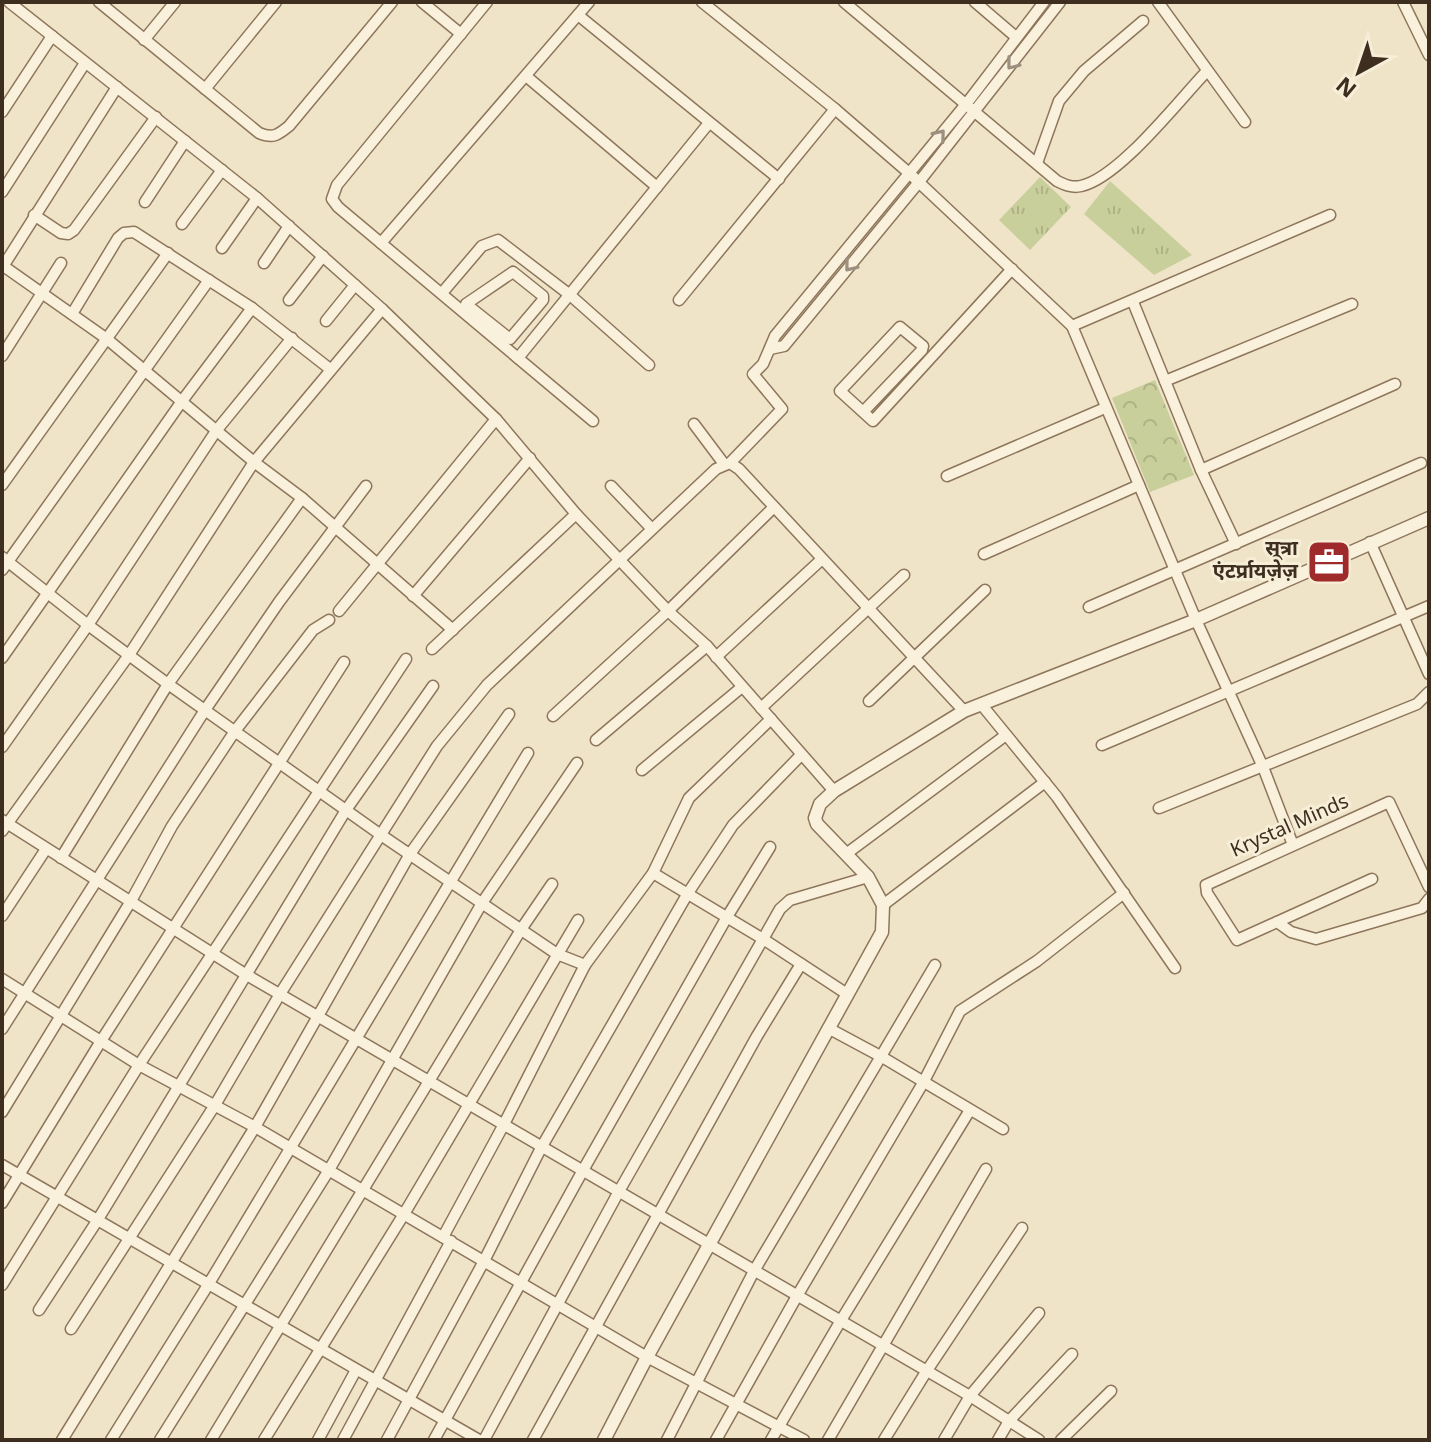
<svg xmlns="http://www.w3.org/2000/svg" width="1431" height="1442" font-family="Georgia,'Noto Sans Devanagari',serif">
<defs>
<pattern id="grass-tufts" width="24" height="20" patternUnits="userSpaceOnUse" patternTransform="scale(2)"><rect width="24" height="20" fill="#c9cf9b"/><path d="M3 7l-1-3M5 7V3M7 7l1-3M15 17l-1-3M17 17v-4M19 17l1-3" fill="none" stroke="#aeb285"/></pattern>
<pattern id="forest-crowns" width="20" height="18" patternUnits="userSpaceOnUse" patternTransform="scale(2)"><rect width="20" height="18" fill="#c9cf9b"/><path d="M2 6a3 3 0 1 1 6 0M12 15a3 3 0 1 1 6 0" fill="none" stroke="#aeb285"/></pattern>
</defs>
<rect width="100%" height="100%" fill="#f0e4c8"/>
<g fill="url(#grass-tufts)">
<path d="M1040 177 1071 207 1030 250 999 220Z"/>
<path d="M1110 181 1192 255 1154 275 1084 214Z"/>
</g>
<path fill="url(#forest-crowns)" d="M1155 380 1194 475 1150 492 1112 398Z"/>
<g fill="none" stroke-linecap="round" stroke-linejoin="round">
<g stroke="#8d765c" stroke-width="13">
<g id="minor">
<path d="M9 2 257 198 382 309 496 419 576 514 668 611 707 646 834 791"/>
<path d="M99 2 259 133C273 139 278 135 289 126L392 2"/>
<path d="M422 2 461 34"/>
<path d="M487 2 337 185 332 199 338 207 593 421"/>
<path d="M702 2 835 109 909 173 1072 326 1196 620 1263 767 1293 845"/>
<path d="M844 2 1057 181C1065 185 1072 188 1081 186 1119 178 1179 100 1207 71"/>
<path d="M975 2 1016 37"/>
<path d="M1158 2 1245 122"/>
<path d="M1403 2 1429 55"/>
<path d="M578 15 779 179"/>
<path d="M144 40 175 2"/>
<path d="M526 76 657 187"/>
<path d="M205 89 276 2"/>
<path d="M2 112 52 36"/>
<path d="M1037 163 1059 101 1084 71 1143 21"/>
<path d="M2 192 85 63"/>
<path d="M145 202 185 141"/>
<path d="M34 215 61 233 68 234 74 230 156 117"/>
<path d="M182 224 222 170"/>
<path d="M381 243 589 2"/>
<path d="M222 248 257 198"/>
<path d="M264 263 289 226"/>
<path d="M2 265 107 339 254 462 302 498 453 630"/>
<path d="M2 268 117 87"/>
<path d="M513 272 543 296V300L510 339 466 304Z"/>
<path d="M442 293 482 246 498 240 570 295 649 365"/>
<path d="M289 300 323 256"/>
<path d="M679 300 835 109"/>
<path d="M1133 302 1201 470 1236 544"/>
<path d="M72 314 118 238 124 233 134 232 252 308 330 369"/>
<path d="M326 321 355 285"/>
<path d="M1072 326 1330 215"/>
<path d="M770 349 784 346 919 182 1060 2"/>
<path d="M2 356 61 263"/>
<path d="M518 358 709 123"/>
<path d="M1165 381 1352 304"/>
<path d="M863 412 922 350 923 346 900 327 840 391 873 421 1012 269"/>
<path d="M694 424 724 464"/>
<path d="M730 463 782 409 753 374 763 364 775 336 967 103 1044 2"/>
<path d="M1201 470 1395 384"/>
<path d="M947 476 1105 408"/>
<path d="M2 485 168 253"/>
<path d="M611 486 651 528"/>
<path d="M1370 542 1429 674"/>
<path d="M984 554 1139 485"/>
<path d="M2 557 88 625 168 684 381 835 557 954 585 965"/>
<path d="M2 570 209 280"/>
<path d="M413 596 530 458"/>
<path d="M1089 607 1421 463"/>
<path d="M339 611 496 419"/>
<path d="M432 649 576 514"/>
<path d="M716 657 822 559"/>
<path d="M2 658 182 401 252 308"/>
<path d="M869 701 985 590"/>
<path d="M981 704 1057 797 1175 968"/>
<path d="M761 708 904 575"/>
<path d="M553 716 668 611 774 507"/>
<path d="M596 740 707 646"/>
<path d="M1102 745 1429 606"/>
<path d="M2 747 88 625 216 431 292 338"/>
<path d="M642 770 742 687"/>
<path d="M1159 808 1417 704 1429 692"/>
<path d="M2 820 245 974 970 1396 1039 1440"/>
<path d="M2 831 129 655 254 462 382 309"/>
<path d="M846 854 1006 735"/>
<path d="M61 858 168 684 302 498"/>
<path d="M653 873 763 939 780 909 790 900 868 877"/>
<path d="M1429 887 1389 802 1206 885 1207 893 1237 940 1277 922 1291 932 1316 939 1422 908 1429 899"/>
<path d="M883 905 1045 782"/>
<path d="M2 916 46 849"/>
<path d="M1277 922 1372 879"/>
<path d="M2 979 139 1065 255 1127 647 1357 804 1440"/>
<path d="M828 1028 882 1057 1003 1129"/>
<path d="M2 1029 205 710 279 602 366 486"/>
<path d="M2 1112 131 901 172 826 235 731 313 630 329 620"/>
<path d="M2 1165 479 1440"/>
<path d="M2 1203 101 1041 344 662"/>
<path d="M443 1237 503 1126 585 965 653 873 689 798 771 719"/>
<path d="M2 1285 139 1065 406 659"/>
<path d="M39 1310 97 1221 346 810 433 686"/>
<path d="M71 1329 215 1105 280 994 437 746 487 685 716 469 730 463 739 469 964 711"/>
<path d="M62 1440 255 1127 410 854 509 714"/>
<path d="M111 1440 208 1285 528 753"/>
<path d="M160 1440 329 1170 482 903 577 763"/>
<path d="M211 1440 522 928 552 884"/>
<path d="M264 1440 404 1214 578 920"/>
<path d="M318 1440 356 1370"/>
<path d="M343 1440 451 1241"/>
<path d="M387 1440 484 1261 541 1148 688 893 733 825 801 755"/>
<path d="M434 1440 582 1172 727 917 770 847"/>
<path d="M484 1440 618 1193 763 939 847 994"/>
<path d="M533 1440 757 1036 801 964"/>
<path d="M667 1440 754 1271 935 965"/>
<path d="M716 1440 797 1296 923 1083 960 1011 1037 961 1124 893"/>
<path d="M771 1440 840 1322 970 1110"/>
<path d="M828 1440 986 1169"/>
<path d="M884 1440 926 1372 1022 1228"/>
<path d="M944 1440 970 1396 1039 1313"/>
<path d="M998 1440 1009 1421 1072 1354"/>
<path d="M1061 1440 1111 1391"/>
</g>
</g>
<g stroke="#8d765c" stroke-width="15">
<path id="tertiary" d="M604 1440 647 1357 882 932 883 905 868 877 817 824 815 818 820 804 834 791 964 711 1196 620 1429 518"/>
</g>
<use href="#minor" stroke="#faf1dc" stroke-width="10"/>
<use href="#tertiary" stroke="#faf1dc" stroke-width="12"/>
</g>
<defs><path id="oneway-chevron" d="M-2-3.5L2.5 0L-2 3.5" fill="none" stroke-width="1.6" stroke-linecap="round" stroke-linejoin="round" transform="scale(2)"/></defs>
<g stroke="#9c907e">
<use href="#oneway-chevron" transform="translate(1012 64) rotate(128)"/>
<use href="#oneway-chevron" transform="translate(940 135) rotate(-50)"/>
<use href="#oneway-chevron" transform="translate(850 266) rotate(129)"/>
</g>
<defs>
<g id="office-square" transform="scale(2.3)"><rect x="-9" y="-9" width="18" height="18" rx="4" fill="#9e2a2b" stroke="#f7eed8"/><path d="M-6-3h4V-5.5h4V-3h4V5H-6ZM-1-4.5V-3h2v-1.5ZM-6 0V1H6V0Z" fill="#fff"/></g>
</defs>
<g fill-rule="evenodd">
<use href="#office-square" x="1329" y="562"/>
</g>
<g text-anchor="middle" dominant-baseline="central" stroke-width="6" stroke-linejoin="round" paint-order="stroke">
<g font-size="20" font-weight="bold" fill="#3d2e20" stroke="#f7eed8" text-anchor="end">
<text x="1298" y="550">सूत्रा<tspan x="1298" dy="23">एंटर्प्रायज़ेज़</tspan></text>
</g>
<g font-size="20" fill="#3d2e20" stroke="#f7eed8">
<text transform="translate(1290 827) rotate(-24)">Krystal Minds</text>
</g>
</g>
<rect width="1431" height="1442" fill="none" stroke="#3d2e20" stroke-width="8"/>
<g transform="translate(1359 72) rotate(220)" stroke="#f7eed8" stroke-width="6" paint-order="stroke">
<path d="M0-6L14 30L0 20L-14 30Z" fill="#3d2e20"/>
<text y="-12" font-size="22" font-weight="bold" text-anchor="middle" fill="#3d2e20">N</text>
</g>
</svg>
